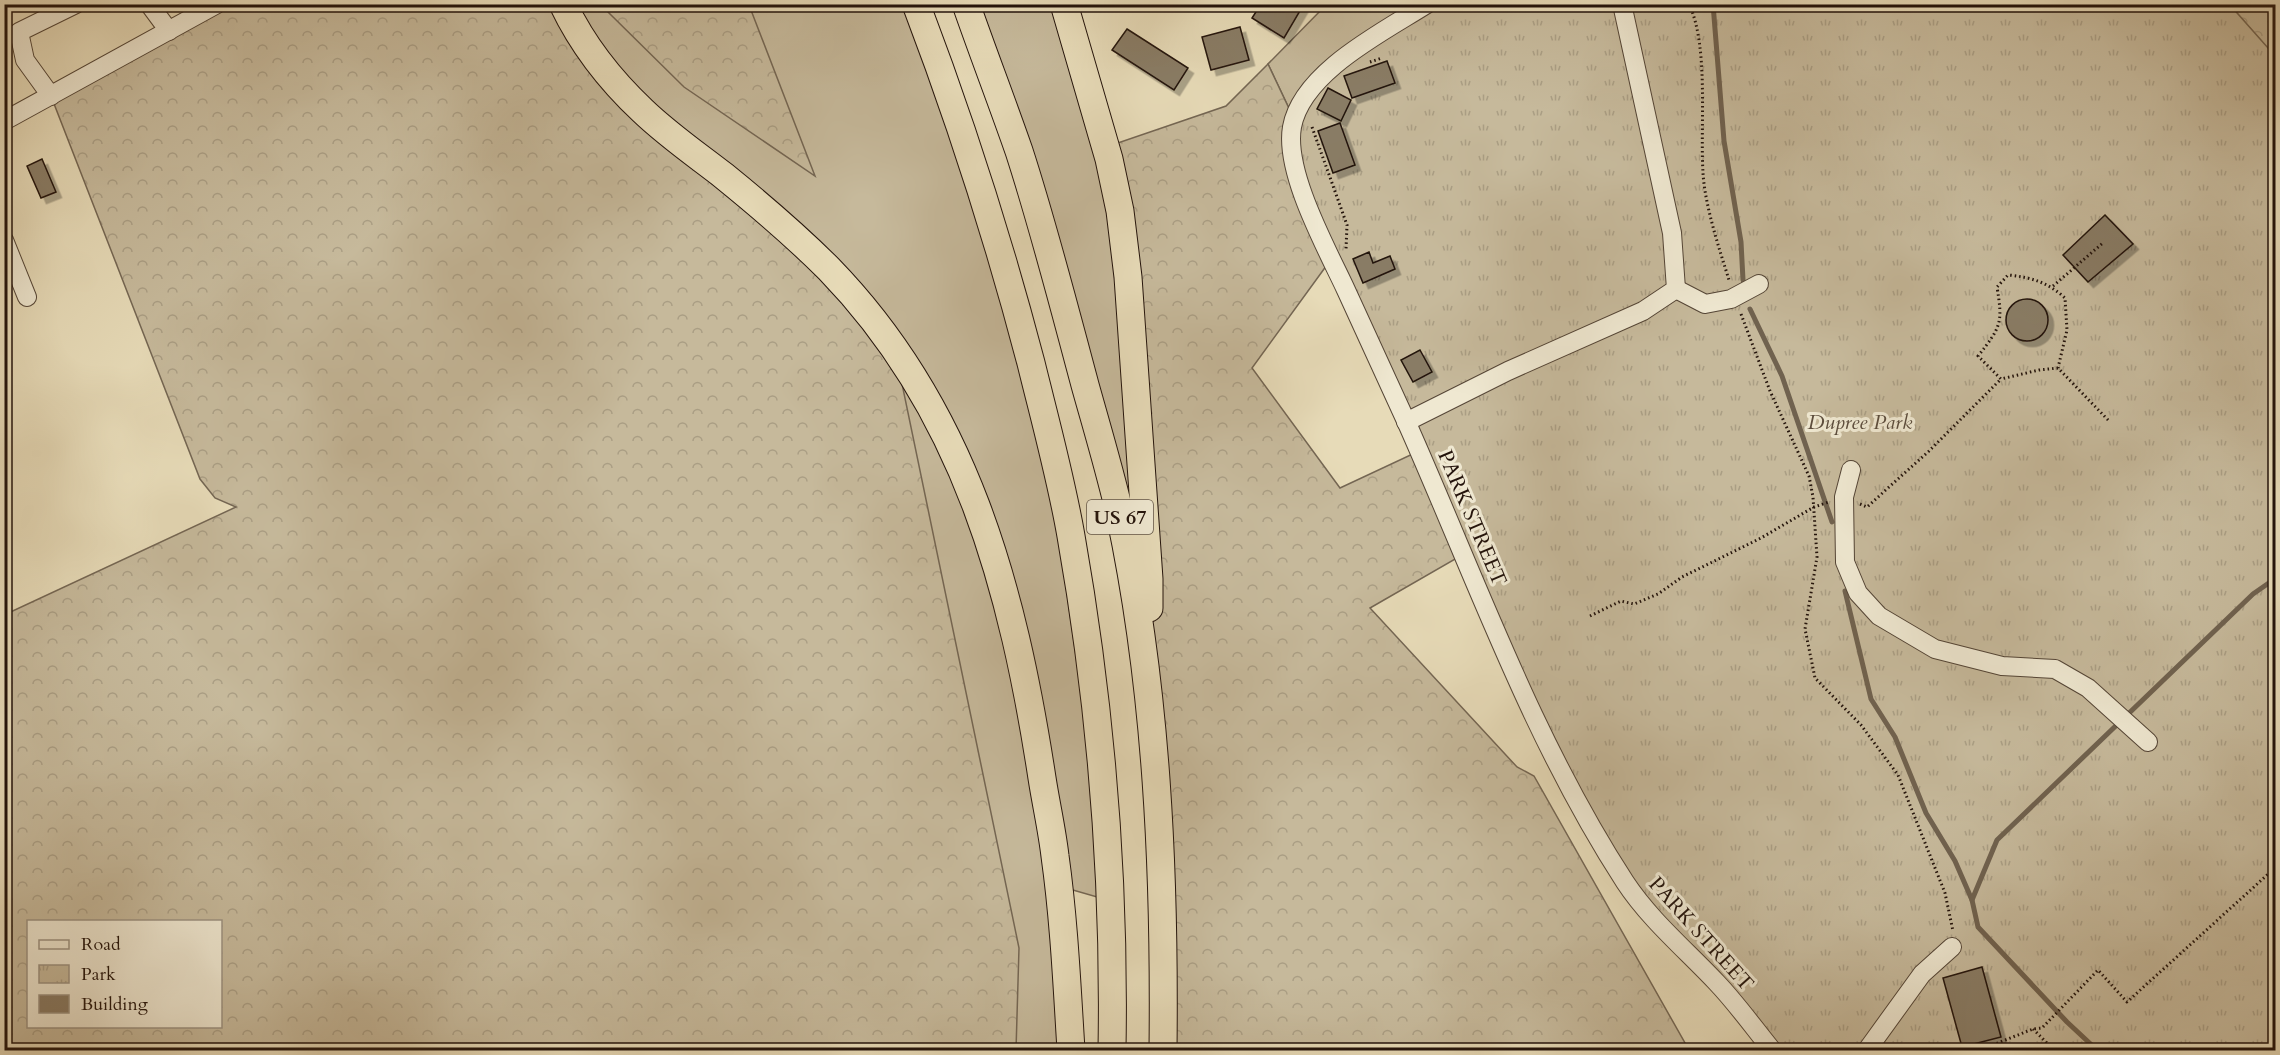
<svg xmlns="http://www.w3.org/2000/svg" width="2280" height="1055" font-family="Cardo,serif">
<defs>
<pattern id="forest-crowns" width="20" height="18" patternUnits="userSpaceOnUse" patternTransform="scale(1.5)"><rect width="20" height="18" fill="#c6b99b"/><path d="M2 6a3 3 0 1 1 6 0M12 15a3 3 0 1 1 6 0" fill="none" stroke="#aa9e84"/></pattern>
<pattern id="park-tufts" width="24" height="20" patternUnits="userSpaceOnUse" patternTransform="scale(1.5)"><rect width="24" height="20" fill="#c6b99b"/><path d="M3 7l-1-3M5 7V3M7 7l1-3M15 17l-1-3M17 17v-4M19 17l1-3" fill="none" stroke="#aa9e84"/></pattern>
<filter id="shadow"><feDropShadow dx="5.5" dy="5.5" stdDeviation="0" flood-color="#0004"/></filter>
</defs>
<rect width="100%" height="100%" fill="#e7dbb8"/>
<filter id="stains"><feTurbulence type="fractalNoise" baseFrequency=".00333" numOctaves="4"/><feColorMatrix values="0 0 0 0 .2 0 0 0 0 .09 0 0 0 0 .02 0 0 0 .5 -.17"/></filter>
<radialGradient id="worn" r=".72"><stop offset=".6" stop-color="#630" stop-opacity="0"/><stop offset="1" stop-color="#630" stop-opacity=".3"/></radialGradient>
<g fill="#c6b99b" stroke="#746653" stroke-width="1.5">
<path d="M563 5H916L1039 397 1111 901 1059 886 1061 1050H1009L643 112Z"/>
<path d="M966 5H1064L1109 159 1149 579 1120 514Z"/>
<path d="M1326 5H1427L1294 119 1268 64Z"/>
</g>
<g fill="url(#forest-crowns)" stroke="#746653" stroke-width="1.5" fill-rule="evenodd">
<path d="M216 5H563L597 61 781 223 895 350 1019 948 1016 1050H5L4 615 236 507 215 498 200 479 51 96ZM28 922H220V1026H28Z"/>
<path d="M603 5H749L815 176 684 87 608 12Z"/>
<path d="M2230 5H2275V57Z"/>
<path d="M1268 64 1294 119 1332 258 1252 368 1340 488 1419 451 1464 554 1370 608 1517 767 1534 776 1689 1050H1163L1161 900 1106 147 1226 106Z"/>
</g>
<path fill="url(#park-tufts)" stroke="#746653" stroke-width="1.5" d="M1427 5H2230L2276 57 2275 1050H1772L1649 913 1554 760 1291 147 1302 101Z"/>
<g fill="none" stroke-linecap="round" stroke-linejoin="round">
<g stroke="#70624f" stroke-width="5">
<path d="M1713 4 1724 141 1741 242 1743 280"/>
<path d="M1750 309 1782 376 1832 522"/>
<path d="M1845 591 1871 699 1895 737 1926 813 1955 861 1972 900"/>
<path d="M2097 1050 2067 1022 1978 927 1972 900 1997 840 2253 594 2276 578"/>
</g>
</g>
<g fill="#897b65" stroke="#23130b" stroke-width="1.5" filter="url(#shadow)">
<path d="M1261 4H1304L1284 38 1252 18Z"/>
<path d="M1240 27 1249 60 1211 70 1202 37Z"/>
<path d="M1127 29 1188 68 1174 90 1112 50Z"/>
<path d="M1387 61 1395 83 1352 98 1344 76Z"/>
<path d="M1328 88 1351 100 1341 121 1317 109Z"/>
<path d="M1340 123 1355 165 1333 173 1318 131Z"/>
<path d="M42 159 56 192 41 198 27 166Z"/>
<path d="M2105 215 2133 244 2088 282 2063 255Z"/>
<path d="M1369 252 1373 263 1390 256 1395 269 1363 283 1353 259Z"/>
<circle cx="2027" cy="320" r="21"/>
<path d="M1420 350 1432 372 1413 382 1401 360Z"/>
<path d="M1982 967 2001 1037 1962 1047 1943 978Z"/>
</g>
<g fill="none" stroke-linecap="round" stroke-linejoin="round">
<g stroke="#544536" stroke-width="20">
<g id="minor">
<path d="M149 4 169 31"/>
<path d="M1427 4C1383 32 1302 72 1292 127 1284 172 1327 249 1346 290 1366 334 1386 377 1406 421 1475 576 1532 739 1625 882 1650 920 1686 950 1717 983 1737 1004 1754 1028 1772 1050"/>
<path d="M51 96 25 60 19 32 76 4"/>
<path d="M4 121 217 4"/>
<path d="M4 240 27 297"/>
<path d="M1676 289 1705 304 1731 299 1759 284"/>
<path d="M1406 422 1508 371 1643 311 1676 289 1672 233 1622 4"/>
<path d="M1851 470 1844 497 1845 562 1858 593 1879 616 1935 649 2002 666 2055 669 2088 688 2148 742"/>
<path d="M1867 1050 1922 974 1952 947"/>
</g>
</g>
<g stroke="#23130b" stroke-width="29">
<g id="highway">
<path d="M563 4C582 44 611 81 643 111 668 135 697 155 724 176 761 206 796 236 829 269 966 410 1013 589 1042 778 1046 804 1052 830 1055 856 1064 920 1067 986 1071 1050"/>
<path d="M916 4C961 122 999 241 1031 363 1045 420 1061 478 1071 536 1101 706 1115 878 1112 1050"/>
<path d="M966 4C983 53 1002 102 1019 151 1044 228 1064 307 1085 385 1097 428 1110 471 1120 515 1157 690 1165 872 1163 1050"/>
<path d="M1064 4 1109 159 1120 211 1128 277 1149 579V608"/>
</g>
</g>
<g stroke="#23130b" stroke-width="3" stroke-dasharray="1.5 3" stroke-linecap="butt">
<path d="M1689 4C1709 46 1700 125 1703 173 1705 206 1719 248 1729 280"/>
<path d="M1370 62 1382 58"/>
<path d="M1312 127 1347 225 1346 249"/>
<path d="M2053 286 2104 242"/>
<path d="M1741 314 1770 391 1809 476 1813 497 1817 557 1805 629 1815 678 1861 725 1898 775 1945 893 1953 931"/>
<path d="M2058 368 2039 370 2001 379 1978 356C2001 327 2003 323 1997 287L2008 275C2031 277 2049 283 2065 298L2067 330 2058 368 2110 422"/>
<path d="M1860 504 1867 507 1929 451 2001 379"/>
<path d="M1590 616 1621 601 1634 604 1658 594 1682 577 1761 538 1814 507 1829 502"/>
<path d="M2033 1029 2054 1050"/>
<path d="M1980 1050 2033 1029 2042 1028 2098 970 2127 1002 2276 867"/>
</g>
<use href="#minor" stroke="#efe8d1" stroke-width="18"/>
<use href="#highway" stroke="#e7dbb8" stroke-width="27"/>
</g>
<g text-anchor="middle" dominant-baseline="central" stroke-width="6" stroke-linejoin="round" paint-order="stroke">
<rect fill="#efe8d1" stroke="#605346" stroke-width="1.5" x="1087" y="500" width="66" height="34" rx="4.5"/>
<g font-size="20" font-weight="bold" fill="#23130b">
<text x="1120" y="517">US 67</text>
</g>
<g font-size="21" font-style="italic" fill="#5c4d3d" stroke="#efe8d1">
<text x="1860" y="422">Dupree Park</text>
</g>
<g font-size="21" fill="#23130b" stroke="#efe8d1">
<text transform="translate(1472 518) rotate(67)">PARK STREET</text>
<text transform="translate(1701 934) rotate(48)">PARK STREET</text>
</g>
</g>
<rect width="2280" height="1055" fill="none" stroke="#e7dbb8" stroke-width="24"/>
<rect x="6" y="6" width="2268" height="1043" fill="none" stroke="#23130b" stroke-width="3"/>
<rect x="12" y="12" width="2256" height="1031" fill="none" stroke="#23130b" stroke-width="1.5"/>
<rect x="27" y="920" width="195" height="108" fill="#efe8d1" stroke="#9d9382" stroke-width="1.5"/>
<rect x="39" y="940" width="30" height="9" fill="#efe8d1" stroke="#9d9382" stroke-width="1.5"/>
<text x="81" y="950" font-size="18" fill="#23130b">Road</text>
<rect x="39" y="965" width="30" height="18" fill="url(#park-tufts)" stroke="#9d9382" stroke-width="1.5"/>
<text x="81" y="980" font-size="18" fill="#23130b">Park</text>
<rect x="39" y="995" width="30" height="18" fill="#897b65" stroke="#9d9382" stroke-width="1.5"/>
<text x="81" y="1010" font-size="18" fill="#23130b">Building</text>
<rect width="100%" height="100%" filter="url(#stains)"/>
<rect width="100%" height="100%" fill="url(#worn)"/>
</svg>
